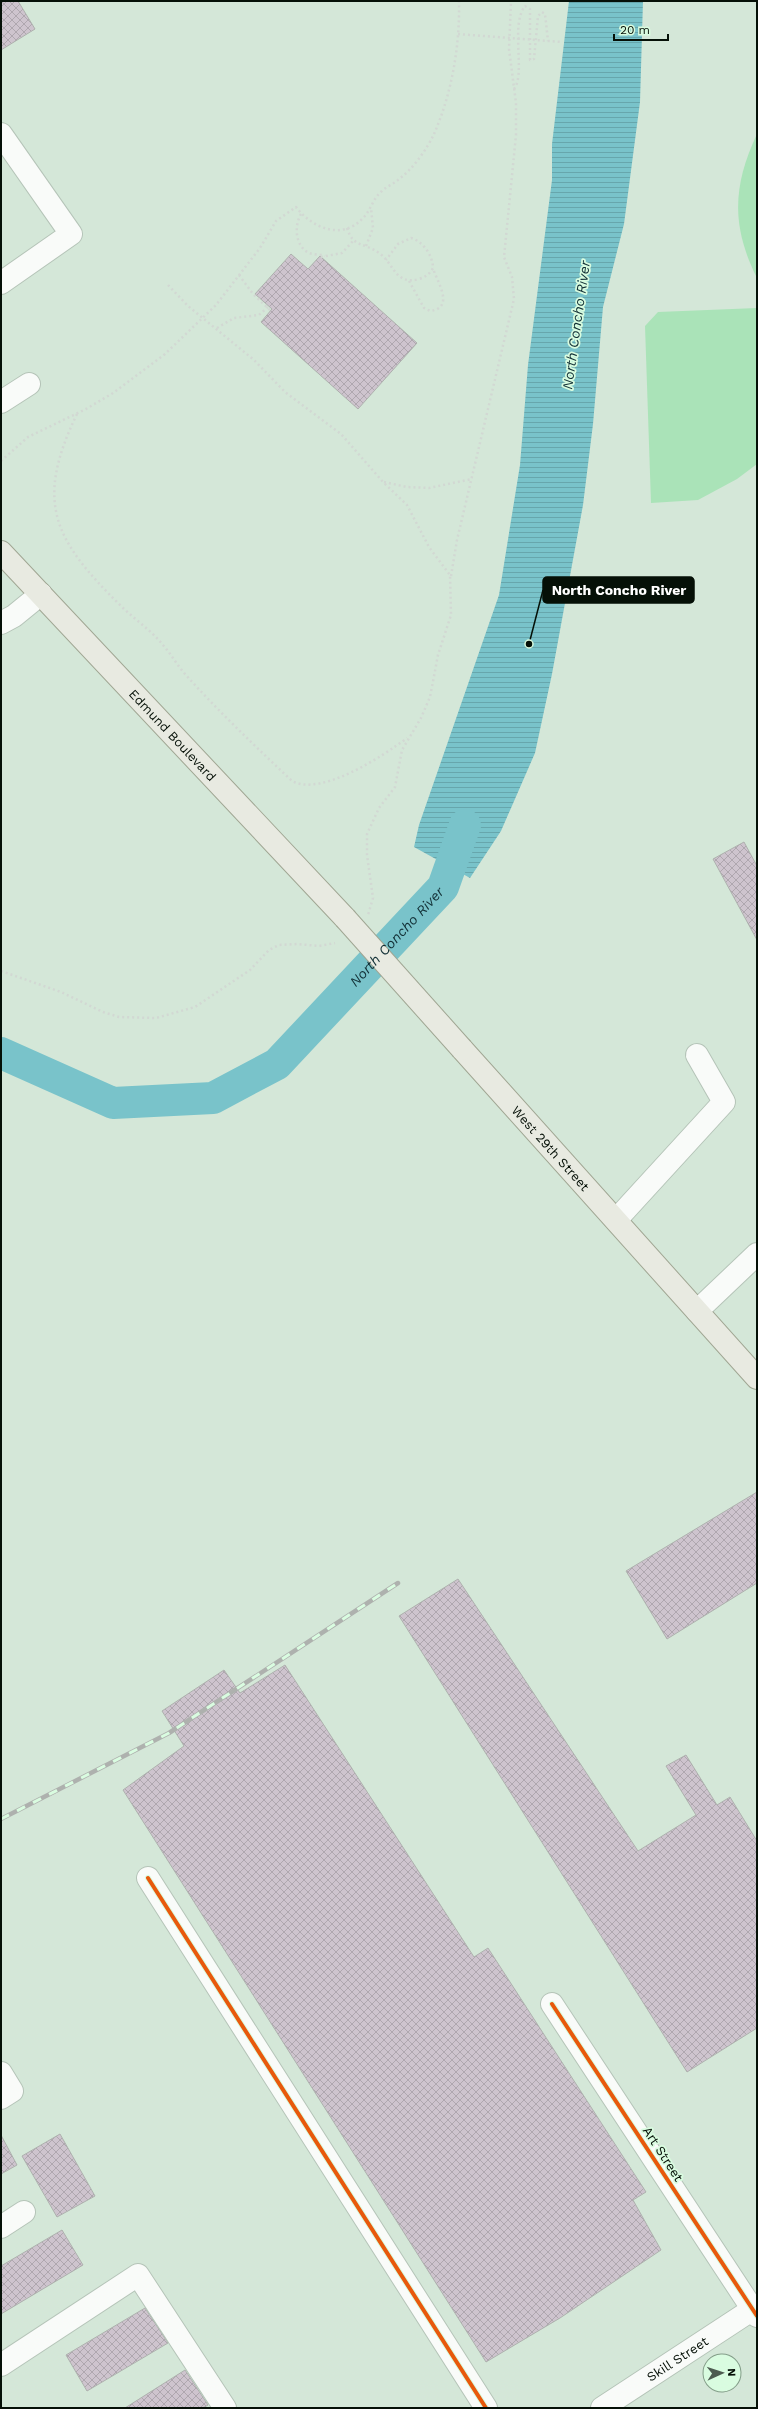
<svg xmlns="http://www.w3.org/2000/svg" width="758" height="2409" font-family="'Work Sans',sans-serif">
<defs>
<pattern id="water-rules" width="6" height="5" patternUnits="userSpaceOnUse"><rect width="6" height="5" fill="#79c3ca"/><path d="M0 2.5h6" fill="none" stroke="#67a6ac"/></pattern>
<pattern id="building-cross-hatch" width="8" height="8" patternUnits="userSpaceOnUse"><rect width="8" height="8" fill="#cec4ce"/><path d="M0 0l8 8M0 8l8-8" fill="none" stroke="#afa7af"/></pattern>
</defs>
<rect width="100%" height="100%" fill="#d4e7d8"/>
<g fill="#aae3b8">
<path d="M757 134V276H756C731 225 733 185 757 134Z"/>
<path d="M757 308V464L737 479 698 500 651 503 645 326 658 312Z"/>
</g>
<path fill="url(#water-rules)" d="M569 1H643L640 102 624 224 603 307 593 424 583 505 552 674 535 753 501 831 470 878 414 847 419 825 499 595 520 465 528 365 552 180V144Z"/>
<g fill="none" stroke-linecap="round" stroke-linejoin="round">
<path stroke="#79c3ca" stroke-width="32" id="s1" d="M1 1053 113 1103 213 1098 277 1064 443 887 465 825"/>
</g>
<g fill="url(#building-cross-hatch)" stroke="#aeb1ae">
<path d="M1 1H18L35 29 1 50Z"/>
<path d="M291 254 308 269 320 256 417 343 358 409 261 322 272 309 255 294Z"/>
<path d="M744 842 757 866V940L713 859Z"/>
<path d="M757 1492V1583L667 1639 626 1571Z"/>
<path d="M458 1579 638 1851 696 1815 666 1766 686 1755 717 1805 730 1797 757 1841V2028L687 2072 399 1616Z"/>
<path d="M285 1665 474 1957 488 1948 646 2192 633 2200 661 2250 560 2318 486 2362 123 1790 184 1746 162 1711 224 1670 240 1693Z"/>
<path d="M60 2134 95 2196 57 2217 22 2156Z"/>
<path d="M1 2135 17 2165 1 2174Z"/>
<path d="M62 2230 83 2265 1 2314V2266Z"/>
<path d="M145 2308 168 2343 87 2391 66 2355Z"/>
<path d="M185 2370 208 2405 203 2408H125Z"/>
</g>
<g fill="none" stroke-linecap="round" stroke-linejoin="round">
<g stroke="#b5c4b8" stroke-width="24">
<g id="minor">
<path d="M1 134 71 234 1 283"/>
<path d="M1 402 29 384"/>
<path d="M1 623 14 616 41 594"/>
<path d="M616 1220 724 1102 697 1055"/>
<path d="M697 1311 757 1254"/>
<path d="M148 1878 486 2408"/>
<path d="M552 2004 757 2316"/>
<path d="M1 2073 12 2091 1 2098"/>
<path d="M1 2227 24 2212"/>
<path d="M1 2365 138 2275 225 2408"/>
<path id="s2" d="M602 2408 753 2309"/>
</g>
</g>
<g stroke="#a0a693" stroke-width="24">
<g id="major">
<path id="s3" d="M1 552 345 918"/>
<path id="s4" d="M462 1049 757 1378"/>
</g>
</g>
<g stroke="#d2d8d3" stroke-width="2.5" stroke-dasharray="2 3" stroke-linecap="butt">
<path d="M458 34 562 42"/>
<path d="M514 89C526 74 510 25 525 6L530 9V60L534 59 538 16 542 12 545 14 548 41"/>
<path d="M301 214C294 226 295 246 309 253 314 255 320 254 325 256"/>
<path d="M347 228C353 248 364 242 379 253 394 263 395 286 419 279 425 277 430 274 433 268 433 256 423 241 411 238L398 244 386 260"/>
<path d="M366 246 373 228 371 208"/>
<path d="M321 257 342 253 353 241"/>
<path d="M239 275 253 294 271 311"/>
<path d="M409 281 424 308 430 311C456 308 436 280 433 268"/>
<path d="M168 285 188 306 254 360 285 392 341 434 383 482 407 505 429 547 450 575 451 615 438 655 430 697 421 718 402 750 395 787 379 808 367 834V855L373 898 368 915"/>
<path d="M217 328 234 318 259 315 268 307"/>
<path d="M77 414C34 503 54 540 121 606 134 619 151 630 163 645 171 654 177 665 185 674 218 711 255 746 292 781 321 797 383 756 407 738"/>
<path d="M1 461 28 437 86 409 113 393 165 354 216 305 260 248 276 221 296 207C312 228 342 241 363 218 371 210 373 198 382 191 387 186 394 184 399 179 413 169 427 149 434 134 452 93 460 45 459 1"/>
<path d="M384 482 407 487 429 488 472 479"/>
<path d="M451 576 457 540 514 299 512 277 504 257 516 135V103L509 49 511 1"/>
<path d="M1 971 61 992 103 1012 119 1017 156 1018 195 1007 250 970 269 950 279 945 297 944 319 946 335 943"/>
</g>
<use href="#minor" stroke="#f9fbf9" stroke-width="22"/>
<use href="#major" stroke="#e8eae1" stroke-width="22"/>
<g stroke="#aeb1ae" stroke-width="4.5">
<path id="rail" d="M1 1819 169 1733 398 1583"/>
</g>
<use href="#rail" stroke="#d9fce0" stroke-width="3" stroke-dasharray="9" stroke-linecap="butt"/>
<g stroke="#a0a693" stroke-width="24" stroke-linecap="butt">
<path id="major-bridge" d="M345 918 462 1049"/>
</g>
<use href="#major-bridge" stroke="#e8eae1" stroke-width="22"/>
<g stroke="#d9fce0" stroke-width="6">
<g id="cycleway">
<path d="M148 1878 486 2408"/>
<path d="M552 2004 757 2316"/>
</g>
</g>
<use href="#cycleway" stroke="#e8590c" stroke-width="4"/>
</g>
<g text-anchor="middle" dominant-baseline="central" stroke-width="3.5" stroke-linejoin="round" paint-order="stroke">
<g font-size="13" fill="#051007" stroke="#d9fce0">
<text stroke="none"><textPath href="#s3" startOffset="251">Edmund Boulevard</textPath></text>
<text stroke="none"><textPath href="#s4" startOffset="133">West 29th Street</textPath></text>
<text transform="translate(663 2154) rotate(57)">Art Street</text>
<text stroke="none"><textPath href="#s2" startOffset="90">Skill Street</textPath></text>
</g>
<g font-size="14" font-style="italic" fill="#123036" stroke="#d9fce0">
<text transform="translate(576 325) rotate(-82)">North Concho River</text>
<text stroke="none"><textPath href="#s1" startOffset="470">North Concho River</textPath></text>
</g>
</g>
<path fill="none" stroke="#051007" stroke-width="1.5" d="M529 644L543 590"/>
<circle fill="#051007" stroke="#d9fce0" stroke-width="1.5" cx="529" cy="644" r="4"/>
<rect fill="#051007" stroke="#051007" stroke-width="1.5" x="543" y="577" width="151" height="26" rx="4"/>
<g font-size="14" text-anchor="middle" font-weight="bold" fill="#fff">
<text x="619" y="595">North Concho River</text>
</g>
<rect width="758" height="2409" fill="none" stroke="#051007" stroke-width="4"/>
<g transform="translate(722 2373) rotate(87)"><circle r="19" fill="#d9fce0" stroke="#849e89"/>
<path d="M0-3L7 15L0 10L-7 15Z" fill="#4d5b50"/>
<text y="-6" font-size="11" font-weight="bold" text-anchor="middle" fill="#051007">N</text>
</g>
<path d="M614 34v6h54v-6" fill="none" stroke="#051007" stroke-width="2"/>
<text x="620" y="34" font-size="12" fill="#051007" stroke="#d9fce0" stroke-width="3" paint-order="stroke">20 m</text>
</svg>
